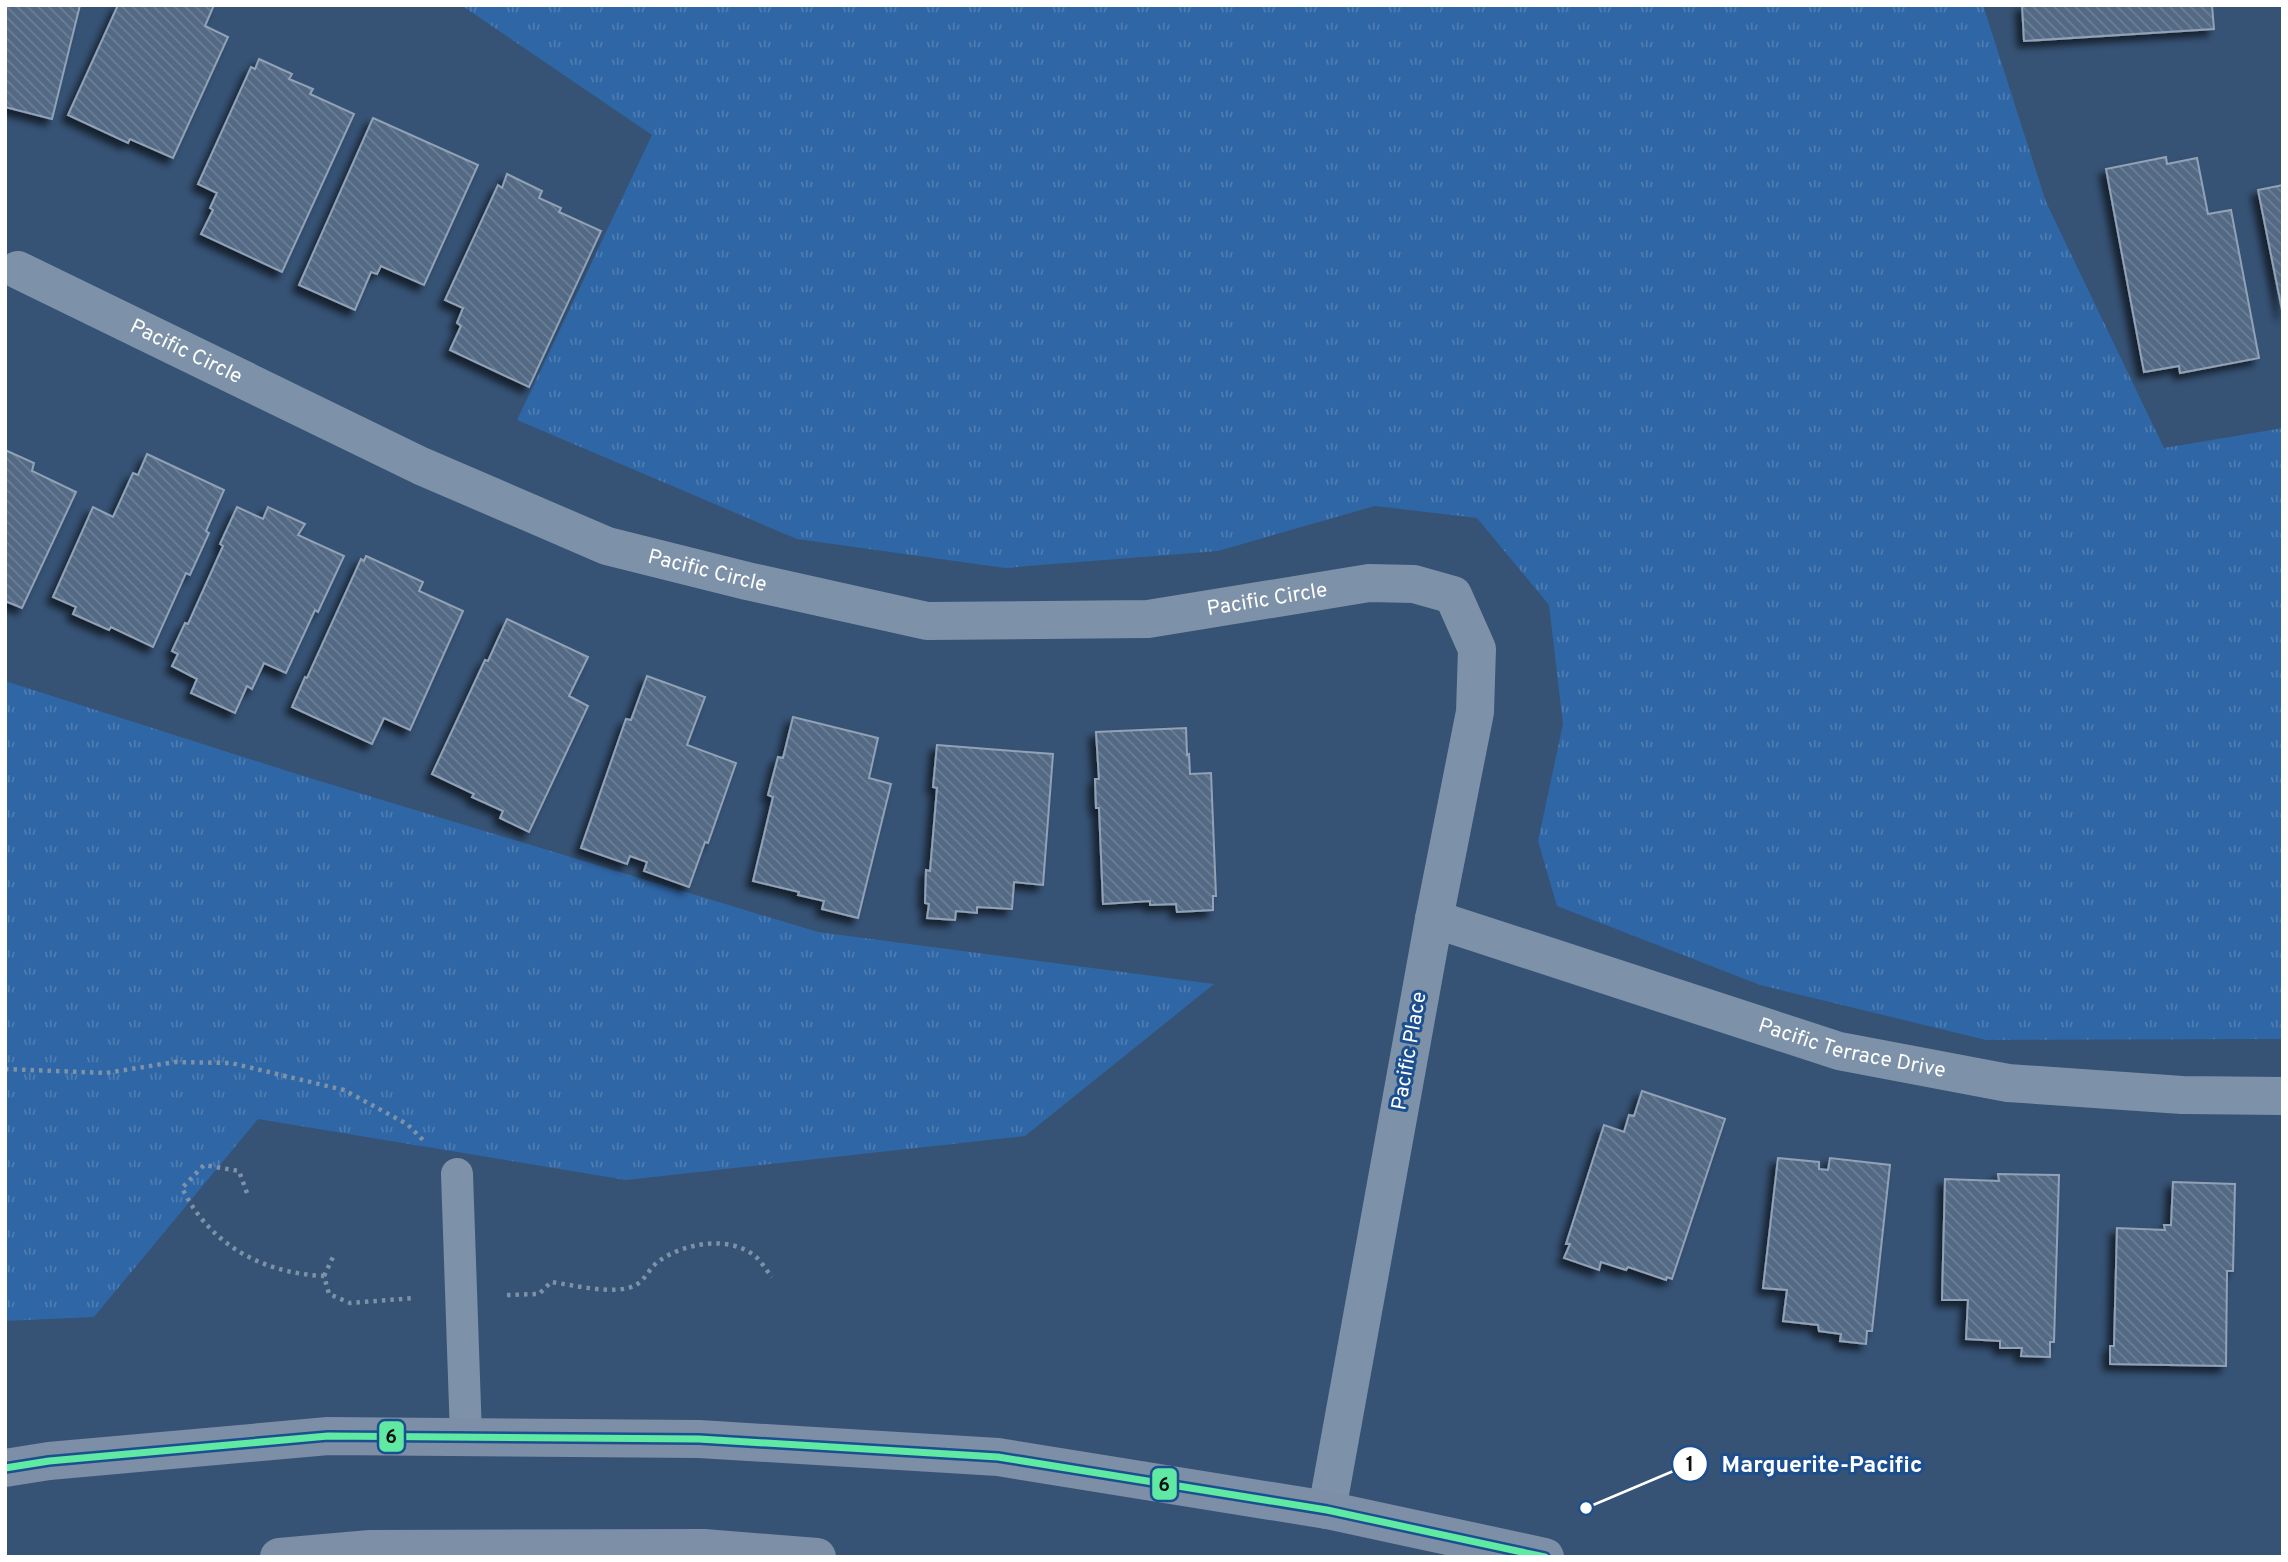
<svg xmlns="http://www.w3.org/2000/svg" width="2288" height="1562" font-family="Overpass,sans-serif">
<defs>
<pattern id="grass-tufts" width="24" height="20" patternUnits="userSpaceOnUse" patternTransform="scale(1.75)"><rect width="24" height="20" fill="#2f66a5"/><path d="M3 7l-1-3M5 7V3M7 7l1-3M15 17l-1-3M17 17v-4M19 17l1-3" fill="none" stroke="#4e7db2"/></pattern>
<pattern id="building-back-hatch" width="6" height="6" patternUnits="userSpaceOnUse" patternTransform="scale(1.75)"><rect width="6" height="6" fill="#526984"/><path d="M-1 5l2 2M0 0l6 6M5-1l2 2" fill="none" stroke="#6c8096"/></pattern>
<filter id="shadow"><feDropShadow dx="-6" dy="6" stdDeviation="3.5" flood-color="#0009"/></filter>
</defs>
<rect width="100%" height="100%" fill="#365274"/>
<g fill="url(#grass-tufts)">
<path d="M461 5H1983L2046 202 2164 448 2283 428V1039L1986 1040 1760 985 1557 906 1538 841 1563 724 1549 605 1477 518 1375 506 1218 551 1005 568 797 539 517 420 652 135Z"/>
<path d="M5 681 300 775 818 932 1214 984 1025 1136 626 1180 258 1119 94 1317 5 1321Z"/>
</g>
<g fill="url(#building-back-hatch)" stroke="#92a2b6" stroke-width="2" filter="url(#shadow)">
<path d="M5 5H80L52 119 5 107Z"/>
<path d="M118 5H214L205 26 228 37 173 158 130 139 128 143 68 115Z"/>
<path d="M2022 5H2212L2214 29 2024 41Z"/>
<path d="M259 59 292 74 289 79 313 89 310 94 354 114 282 272 201 234 213 210 210 208 217 193 198 184 251 67 255 69Z"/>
<path d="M373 118 478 165 424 285 381 266 377 274 371 272 355 310 299 285Z"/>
<path d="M2166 157 2167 164 2197 158 2208 214 2231 210 2259 358 2180 373 2179 366 2144 372 2106 169Z"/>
<path d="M507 174 542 191 539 198 561 208 559 212 601 231 529 387 450 350 461 326 457 323 463 308 445 300 498 185 502 188Z"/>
<path d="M2283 185V315L2258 190Z"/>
<path d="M5 450 34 463 32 471 76 492 22 608 5 601Z"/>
<path d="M147 454 224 490 206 531 209 533 190 575 186 573 153 647 111 627 109 630 73 614 76 607 53 597 93 507 113 517 133 473 138 475Z"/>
<path d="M237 507 263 519 268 507 305 524 298 535 344 556 318 612 315 610 286 673 264 663 252 689 247 686 235 713 191 693 197 679 172 666 178 654 172 651 185 623 188 624 223 546 220 544Z"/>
<path d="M366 556 423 582 419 591 463 611 410 730 384 718 372 744 292 707 305 677 307 678 361 559 364 561Z"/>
<path d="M507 619 588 657 569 696 588 706 529 832 500 818 503 811 472 797 474 794 432 774 485 660 488 661Z"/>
<path d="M647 676 705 697 687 745 736 763 708 843 705 842 689 887 644 871 647 862 630 856 627 864 581 848 626 719 631 720Z"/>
<path d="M793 717 878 738 869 778 891 784 858 918 822 909 824 901 798 895 799 892 753 881 773 797 768 795 778 757 783 758Z"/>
<path d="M1186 728 1187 755 1189 754 1190 774 1211 773 1216 896H1213V910L1177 912 1176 904 1150 905V901L1103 904 1099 808H1096L1095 779H1099L1096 732Z"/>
<path d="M937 745 1053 754 1043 885 1014 882 1012 909 977 907V913L956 911 955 920 927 918 929 904 925 903 926 870 930 871 937 788 933 787Z"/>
<path d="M1642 1091 1725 1119 1672 1279 1667 1277 1666 1280 1628 1267 1626 1270 1601 1262 1599 1270 1564 1258 1570 1244H1566L1604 1125 1624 1132 1629 1115 1634 1116Z"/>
<path d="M1778 1158 1819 1162V1169L1828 1170 1830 1158 1890 1165 1872 1331H1867L1866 1344 1840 1341 1841 1334 1819 1331 1818 1325 1783 1321 1787 1290 1763 1288Z"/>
<path d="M1998 1174 2059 1175 2054 1342H2050V1357L2021 1356 2022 1348H2000V1341L1966 1339 1968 1300H1942L1945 1179 1999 1181Z"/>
<path d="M2173 1182 2235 1184 2233 1271H2227L2226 1366 2110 1364V1346H2114L2117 1228 2165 1230 2164 1225H2171Z"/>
</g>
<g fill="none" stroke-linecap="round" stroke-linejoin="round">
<g stroke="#7d92a8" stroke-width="4.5" stroke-dasharray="3.5 5" stroke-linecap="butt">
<path d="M5 1069 106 1073 175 1062 231 1063 344 1090 407 1124 425 1142"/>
<path d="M247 1193 239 1171 204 1165 182 1188C210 1245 262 1273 324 1276L329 1294 350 1303 414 1298"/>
<path d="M324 1276 333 1257"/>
<path d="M507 1295 539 1294 551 1282C574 1285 616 1296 636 1285 645 1280 650 1267 659 1261 684 1243 729 1235 755 1256 761 1261 766 1270 772 1277"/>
</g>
<path stroke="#7d92a8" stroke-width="32" d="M457 1174 466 1436"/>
<g stroke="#7d92a8" stroke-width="38">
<path id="s1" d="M18 270 421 466 607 546 747 581 927 621 1148 619 1369 583 1414 584 1453 595 1477 649 1475 712 1434 919 1327 1510"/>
<path id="s2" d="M1434 919 1839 1051 2008 1083 2182 1095 2283 1096"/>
</g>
<g stroke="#7d8ea7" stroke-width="38">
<path d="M5 1468 49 1461 328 1436 699 1439 998 1457 1327 1510 1545 1557"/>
<path d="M279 1557 370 1549 704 1548 817 1557"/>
</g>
<g stroke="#1b4f8f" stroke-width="12">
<path id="bus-1" d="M5 1468 49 1461 328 1436 699 1439 998 1457 1327 1510 1545 1557"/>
</g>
<use href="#bus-1" stroke="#60e9a3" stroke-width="7"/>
</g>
<g text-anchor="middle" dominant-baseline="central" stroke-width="6" stroke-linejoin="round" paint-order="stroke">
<g font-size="21" fill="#fff" stroke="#1b4f8f">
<text stroke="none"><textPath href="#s1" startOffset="187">Pacific Circle</textPath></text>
<text stroke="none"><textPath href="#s1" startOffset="754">Pacific Circle</textPath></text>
<text stroke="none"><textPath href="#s1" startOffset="1321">Pacific Circle</textPath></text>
<text stroke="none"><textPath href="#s2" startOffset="438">Pacific Terrace Drive</textPath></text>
<text transform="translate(1410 1051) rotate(-80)">Pacific Place</text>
</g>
</g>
<path fill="none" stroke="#fff" stroke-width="2.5" d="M1586 1508L1690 1464"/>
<g fill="#fff" stroke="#1b4f8f" stroke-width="2.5">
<circle cx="1586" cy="1508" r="7"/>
<circle cx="1690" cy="1464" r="18"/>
</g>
<g font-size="21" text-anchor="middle" font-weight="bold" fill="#111">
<text x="1690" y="1471">1</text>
</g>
<g font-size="23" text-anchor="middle" font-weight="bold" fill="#fff" stroke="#1b4f8f" stroke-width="6" stroke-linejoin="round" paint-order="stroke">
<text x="1822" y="1472">Marguerite-Pacific</text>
</g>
<g stroke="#1b4f8f" stroke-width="2.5">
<rect x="378" y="1420" width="27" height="33" rx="7" fill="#60e9a3"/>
<rect x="1151" y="1467" width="27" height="34" rx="7" fill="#60e9a3"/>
</g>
<g font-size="19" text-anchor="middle" font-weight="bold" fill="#111">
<text x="391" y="1443">6</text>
<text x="1164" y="1491">6</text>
</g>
<rect width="2288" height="1562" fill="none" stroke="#ffffff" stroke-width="14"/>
</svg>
